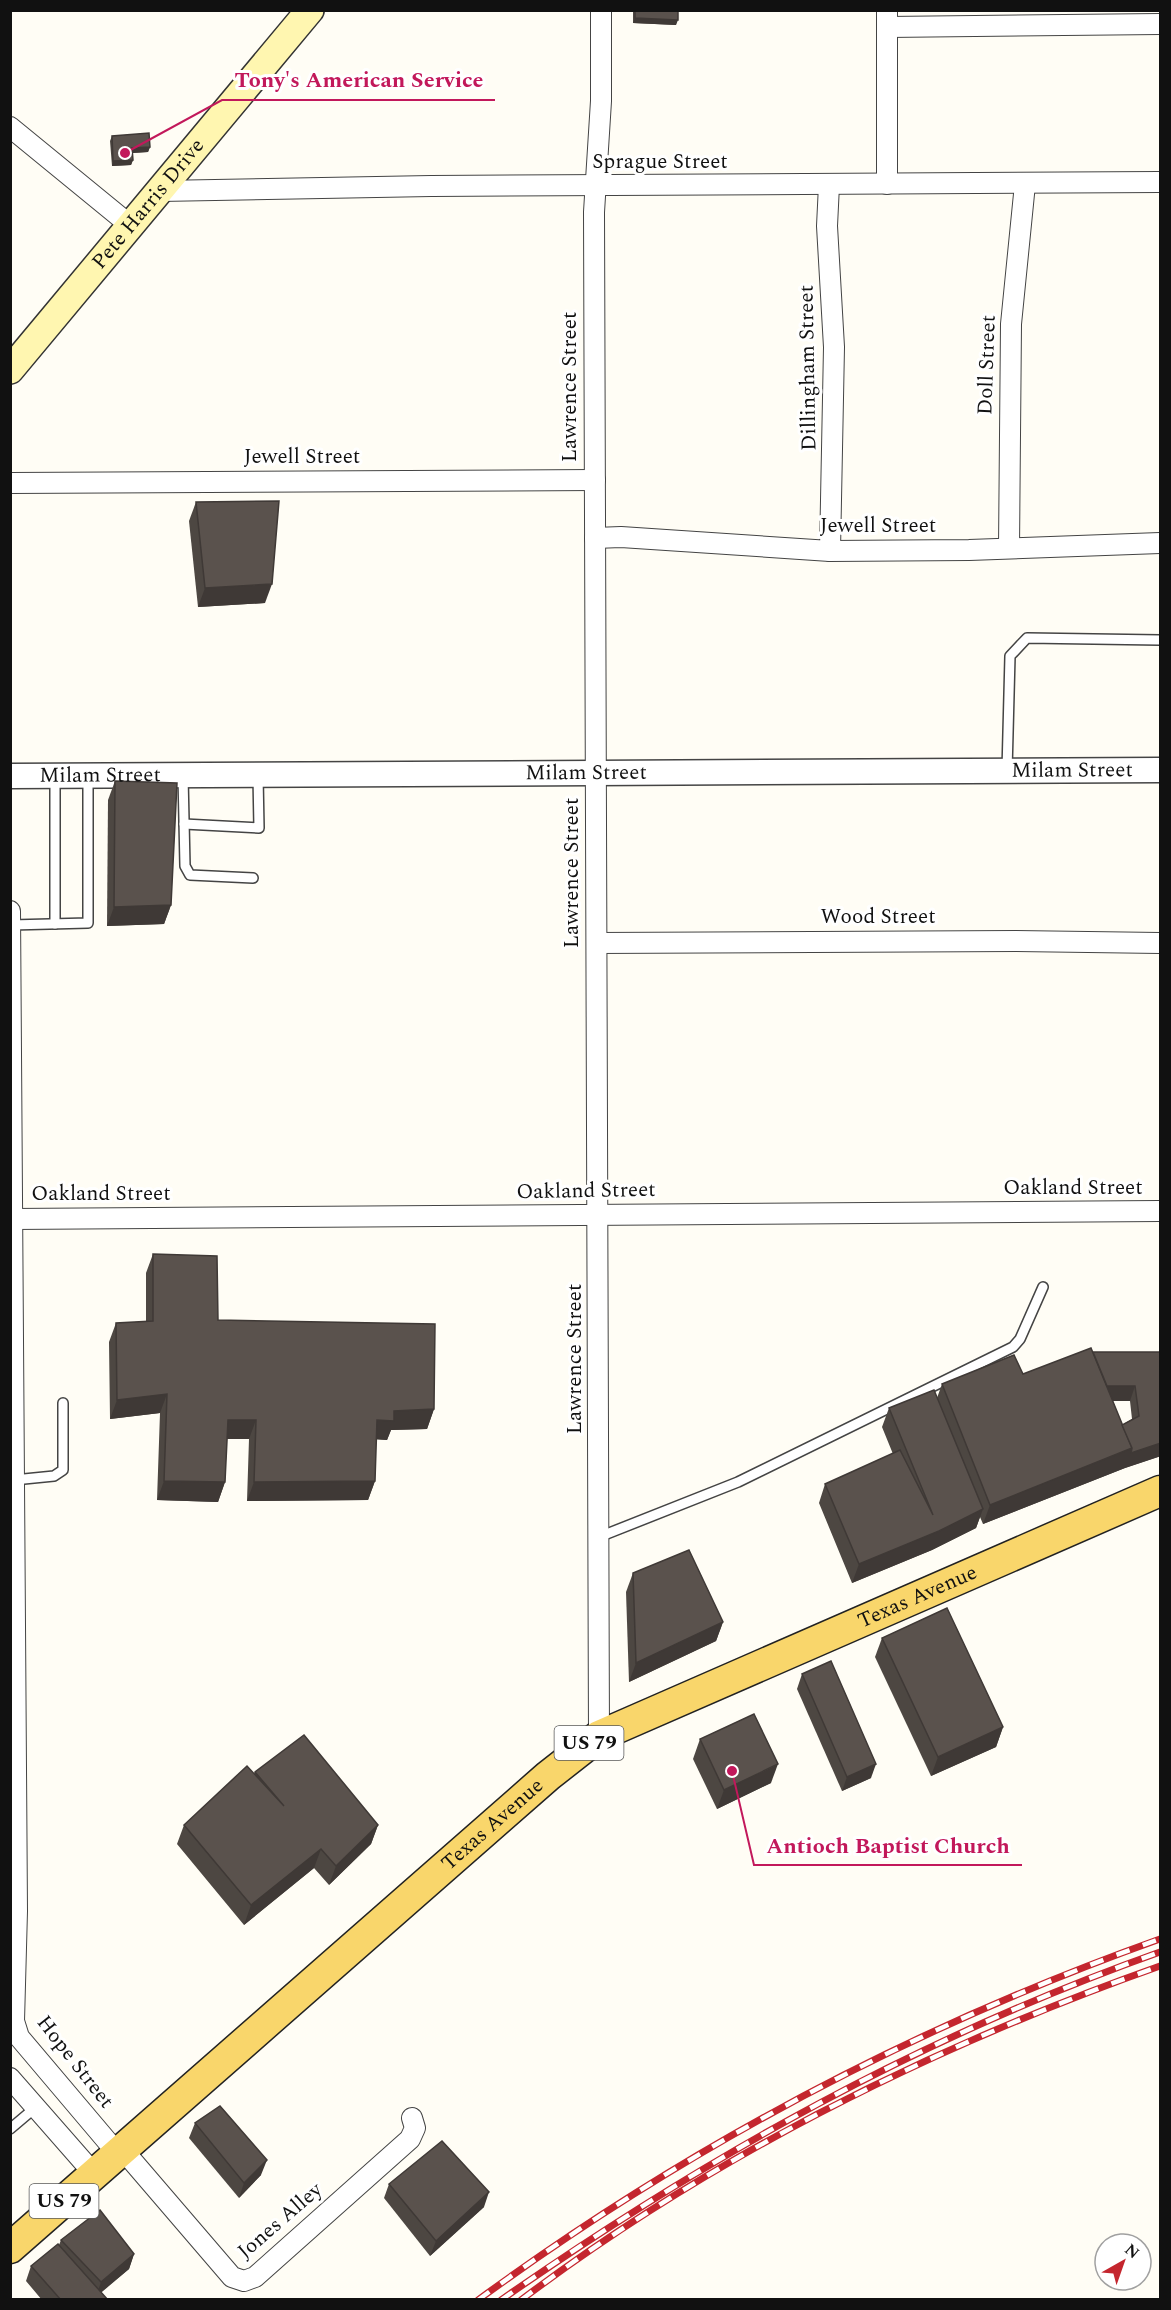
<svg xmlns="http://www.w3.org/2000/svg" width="1171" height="2310" font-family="Spectral,serif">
<rect width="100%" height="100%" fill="#fffdf5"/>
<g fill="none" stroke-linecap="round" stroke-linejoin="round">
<g stroke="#444" stroke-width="12">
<g id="service">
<path d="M1007 771 1010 656 1027 638 1160 640"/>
<path d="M55 776V924"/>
<path d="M183 776 185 866 190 875 253 878"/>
<path d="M184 824 259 828 258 776"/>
<path d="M11 925 88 923V778"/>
<path d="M14 1480 54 1476 63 1470V1403"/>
<path d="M599 1537 738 1482 1013 1347 1020 1339 1043 1287"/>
<path d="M10 2129 36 2107"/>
</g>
</g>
<g stroke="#444" stroke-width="22">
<g id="minor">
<path d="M888 27 1160 24"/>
<path d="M10 127 131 226"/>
<path d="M887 184V10"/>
<path d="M829 185 827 226 834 347 830 551"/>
<path d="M160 191 431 186 1160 182"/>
<path d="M10 483 595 480"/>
<path d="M595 538 621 537 830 551 969 550 1160 543"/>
<path d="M1009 548 1011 324 1025 184"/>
<path d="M10 911 17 1911 14 2021 19 2037 118 2154"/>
<path d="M597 943 1016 941 1160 943"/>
<path d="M13 1219 1160 1211"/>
<path d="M599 1736 594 212 601 101V10"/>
<path d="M10 2078 95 2175"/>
<path d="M123 2150 232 2277 244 2281 255 2277 410 2139 415 2128 412 2118"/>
</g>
</g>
<g stroke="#444" stroke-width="27">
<g id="tertiary">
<path id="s1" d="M10 776 1160 770"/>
</g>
</g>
<g stroke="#333" stroke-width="30">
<g id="secondary">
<path id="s2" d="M10 370 310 10"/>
</g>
</g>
<g stroke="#222" stroke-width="33">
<g id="primary">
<path id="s3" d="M10 2248 548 1776 599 1736 1160 1491"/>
</g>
</g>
<use href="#service" stroke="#fff" stroke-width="9"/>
<use href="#minor" stroke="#fff" stroke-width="20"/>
<use href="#tertiary" stroke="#fff" stroke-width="24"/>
<use href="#secondary" stroke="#fff6b0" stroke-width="27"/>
<use href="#primary" stroke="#f9d66b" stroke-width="30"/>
<g stroke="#c4262e" stroke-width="7">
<g id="rail">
<path d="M478 2300C687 2147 916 2026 1160 1939"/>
<path d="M501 2300C709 2155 921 2037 1160 1952"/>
<path d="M521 2300C714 2155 934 2046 1160 1966"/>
</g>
</g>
<use href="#rail" stroke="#fff" stroke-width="4.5" stroke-dasharray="14" stroke-linecap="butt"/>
</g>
<g fill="#4d4742" fill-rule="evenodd">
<path d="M633 10H678L676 25 633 23Z"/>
<path d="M112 136 150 147 148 152 133 153V160L131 165 112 166 110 141Z"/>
<path d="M196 502 265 603 198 607 189 521Z"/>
<path d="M115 781 171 905 164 924 107 926 108 800Z"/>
<path d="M153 1254 218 1320 434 1409 427 1429 391 1430 387 1440 376 1439 375 1481 368 1500 247 1501 249 1439H227L225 1482 218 1502 157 1500 160 1413 110 1419 109 1342 116 1323 146 1322V1273Z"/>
<path d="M1093 1352H1161V1456L1125 1468 983 1524 980 1517 976 1528 932 1550 852 1583 819 1503 825 1484 893 1454 882 1427 889 1408 937 1398 942 1384 1023 1374ZM1113 1401H1130L1132 1419 1122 1425Z"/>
<path d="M633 1573 723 1622 716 1641 629 1682 626 1592Z"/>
<path d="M882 1638 1003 1727 996 1747 931 1776 875 1657Z"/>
<path d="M802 1674 871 1778 842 1791 797 1689Z"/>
<path d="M700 1739 771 1783 717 1809 693 1759Z"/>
<path d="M255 1772 378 1825 371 1844 329 1885 314 1868 244 1925 177 1844 184 1825 254 1774Z"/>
<path d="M195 2123 261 2175 239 2198 189 2138Z"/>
<path d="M389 2184 484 2207 430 2256 384 2198Z"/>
<path d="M61 2240 134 2254 129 2269 101 2292 108 2300H42L26 2281 31 2266 59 2245Z"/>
</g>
<g fill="#3f3936">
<path d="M635 18 678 20 676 25 633 23Z"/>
<path d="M150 147 148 152 131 153 132 148Z"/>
<path d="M133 160 131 165 112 166 113 161Z"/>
<path d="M272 584 265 603 198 607 205 588Z"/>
<path d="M171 905 164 924 107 926 114 907Z"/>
<path d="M1103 1386H1135L1130 1401H1098Z"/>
<path d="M167 1394 160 1413 110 1419 117 1400Z"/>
<path d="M434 1409 427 1429 391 1430 387 1440 370 1439 377 1420 394 1411Z"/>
<path d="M228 1420H256L249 1439H221Z"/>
<path d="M1161 1443V1456L1125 1468 983 1524 990 1505 1132 1448Z"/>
<path d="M164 1481 225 1482 218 1502 157 1500Z"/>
<path d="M375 1481 368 1500 247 1501 254 1482Z"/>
<path d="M983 1509 976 1528 932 1550 852 1583 859 1564Z"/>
<path d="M723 1622 716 1641 629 1682 636 1663Z"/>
<path d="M1003 1727 996 1747 931 1776 938 1757Z"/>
<path d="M778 1764 771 1783 717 1809 724 1790Z"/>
<path d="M876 1764 871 1778 842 1791 847 1777Z"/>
<path d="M378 1825 371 1844 329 1885 336 1866Z"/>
<path d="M321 1849 314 1868 244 1925 251 1905Z"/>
<path d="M267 2160 261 2175 239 2198 244 2183Z"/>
<path d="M489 2192 484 2207 430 2256 436 2241Z"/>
<path d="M134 2254 129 2269 96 2297 101 2282Z"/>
</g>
<g fill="#5a524d" stroke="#3f3936" stroke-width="1.5">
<path d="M635 10H678V20L635 18Z"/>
<path d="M149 133 150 147 132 148 133 160 113 161 112 136Z"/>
<path d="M279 501 272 584 205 588 196 502Z"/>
<path d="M115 781 177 783 171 905 114 907Z"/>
<path d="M153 1254 217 1256 218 1320 435 1324 434 1409 394 1411V1421L377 1420 375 1481 254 1482 256 1420H228L225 1482 164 1481 167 1394 117 1400 116 1323 153 1321Z"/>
<path d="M1091 1348 1132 1448 990 1505 942 1384 1014 1355 1023 1374Z"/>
<path d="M1093 1352H1161V1443L1131 1453 1132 1448 1122 1425 1139 1416 1135 1386H1107Z"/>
<path d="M934 1390 983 1509 939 1531 859 1564 825 1484 900 1450 933 1515 889 1408Z"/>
<path d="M689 1550 723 1622 636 1663 633 1573Z"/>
<path d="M947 1608 1003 1727 938 1757 882 1638Z"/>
<path d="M831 1661 876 1764 847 1777 802 1674Z"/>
<path d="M754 1714 778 1764 724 1790 700 1739Z"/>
<path d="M304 1735 378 1825 336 1866 321 1849 251 1905 184 1825 247 1766 284 1806 255 1772Z"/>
<path d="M220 2106 267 2160 244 2183 195 2123Z"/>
<path d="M442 2141 489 2192 436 2241 389 2184Z"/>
<path d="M100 2210 134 2254 101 2282 61 2240Z"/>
<path d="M58 2244 108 2300H61L31 2266Z"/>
</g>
<g text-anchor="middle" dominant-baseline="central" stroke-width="6" stroke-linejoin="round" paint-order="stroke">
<g fill="#fff" stroke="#585858" stroke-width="1.5">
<rect x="554.5" y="1726" width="69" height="34" rx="4.5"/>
<rect x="29.5" y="2184" width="69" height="34" rx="4.5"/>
</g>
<g font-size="20" font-weight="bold" fill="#111">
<text x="589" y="1743">US 79</text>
<text x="64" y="2201">US 79</text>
</g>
<g font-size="21" fill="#111" stroke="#fff">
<text x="660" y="162">Sprague Street</text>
<text stroke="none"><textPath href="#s2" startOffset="216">Pete Harris Drive</textPath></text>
<text transform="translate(987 365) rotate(-88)">Doll Street</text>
<text transform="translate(808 368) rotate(-91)">Dillingham Street</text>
<text transform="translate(570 387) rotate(-90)">Lawrence Street</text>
<text x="302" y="457">Jewell Street</text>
<text x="878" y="526">Jewell Street</text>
<text stroke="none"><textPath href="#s1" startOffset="1062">Milam Street</textPath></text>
<text stroke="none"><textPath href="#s1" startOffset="576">Milam Street</textPath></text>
<text stroke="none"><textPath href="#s1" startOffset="90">Milam Street</textPath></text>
<text transform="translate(572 873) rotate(-90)">Lawrence Street</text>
<text x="878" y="917">Wood Street</text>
<text x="1073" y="1188">Oakland Street</text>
<text transform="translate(586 1191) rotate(-1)">Oakland Street</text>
<text x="101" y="1194">Oakland Street</text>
<text transform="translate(575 1359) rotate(-90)">Lawrence Street</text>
<text stroke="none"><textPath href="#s3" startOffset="1128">Texas Avenue</textPath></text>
<text stroke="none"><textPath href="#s3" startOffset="642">Texas Avenue</textPath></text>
<text transform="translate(75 2062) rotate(52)">Hope Street</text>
<text transform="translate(280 2221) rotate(-41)">Jones Alley</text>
</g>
</g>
<path fill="none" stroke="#c2185b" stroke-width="2" d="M125 153L222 100H495M732 1771L754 1865H1022"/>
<g fill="#c2185b" stroke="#fff" stroke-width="2">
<circle cx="125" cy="153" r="6"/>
<circle cx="732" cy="1771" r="6"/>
</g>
<g font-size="22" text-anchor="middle" font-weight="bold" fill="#c2185b" stroke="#fff" stroke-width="6" stroke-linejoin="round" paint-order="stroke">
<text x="359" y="87">Tony's American Service</text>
<text x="888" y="1853">Antioch Baptist Church</text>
</g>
<rect width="1171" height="2310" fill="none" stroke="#111111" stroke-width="24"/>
<g transform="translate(1123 2262) rotate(40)"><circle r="28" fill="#ffffff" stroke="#a0a0a0" stroke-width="1.5"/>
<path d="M0-4.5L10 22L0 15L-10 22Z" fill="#c4262e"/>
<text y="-9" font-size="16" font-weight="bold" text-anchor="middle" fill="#111111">N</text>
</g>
</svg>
